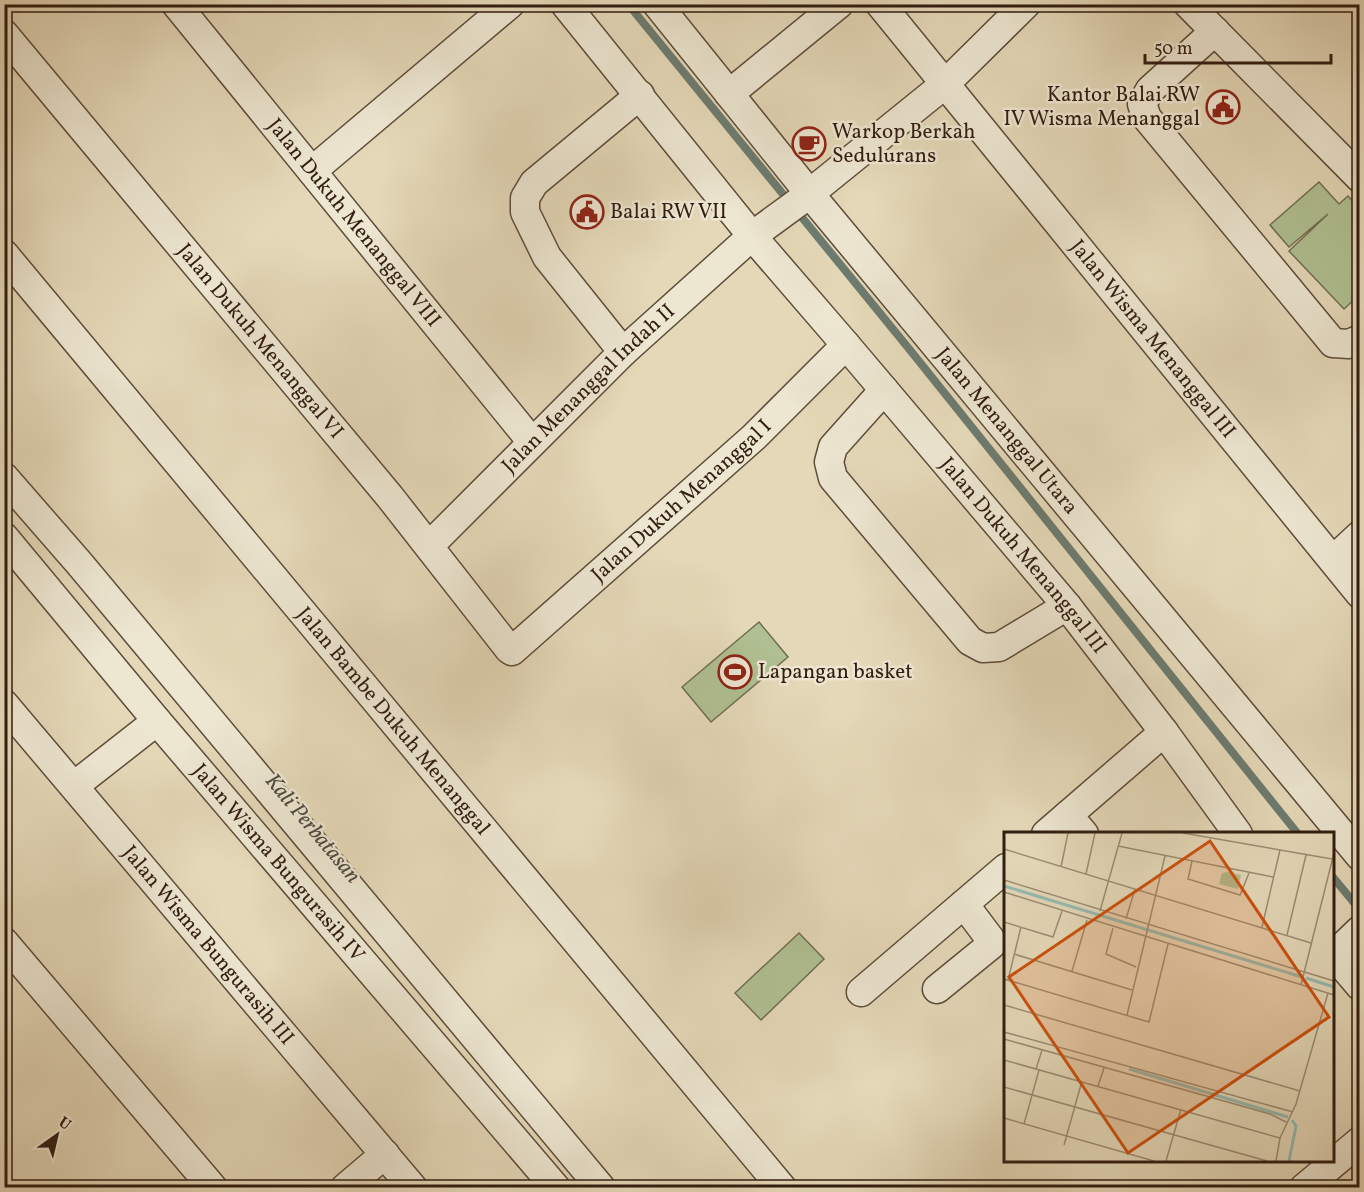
<svg xmlns="http://www.w3.org/2000/svg" width="1364" height="1192" font-family="Vollkorn,serif">
<rect width="100%" height="100%" fill="#e4d8b8"/>
<filter id="stains"><feTurbulence type="fractalNoise" baseFrequency=".00333" numOctaves="4"/><feColorMatrix values="0 0 0 0 .2 0 0 0 0 .09 0 0 0 0 .02 0 0 0 .5 -.17"/></filter>
<radialGradient id="worn" r=".72"><stop offset=".6" stop-color="#630" stop-opacity="0"/><stop offset="1" stop-color="#630" stop-opacity=".3"/></radialGradient>
<g fill="#b0c092" stroke="#706e52" stroke-width="1.5">
<path d="M1319 182 1339 204 1348 196 1359 208V295L1344 309 1289 251 1328 214 1289 247 1270 225Z"/>
<path d="M759 622 788 657 711 722 682 687Z"/>
<path d="M799 933 824 959 761 1020 735 993Z"/>
</g>
<g fill="none" stroke-linecap="round" stroke-linejoin="round">
<g stroke="#6d7b70" stroke-width="8">
<path d="M628 4 910 350 1298 834"/>
<path d="M1332 876 1360 910"/>
</g>
<g stroke="#5e4c3b" stroke-width="31">
<g id="minor">
<path id="s1" d="M176 4 532 442"/>
<path id="s2" d="M565 4 752 236 846 345 1067 606 1164 732 1238 834"/>
<path id="s3" d="M657 4 809 193 1360 856"/>
<path id="s4" d="M880 4 1360 594"/>
<path d="M1188 4 1360 178"/>
<path d="M1215 31 1150 90 1142 104 1147 118 1333 343 1349 344 1360 339"/>
<path id="s5" d="M4 34 390 497 509 649 512 651 754 437 846 345"/>
<path d="M729 94 839 4"/>
<path d="M312 171 510 4"/>
<path id="s6" d="M4 254 782 1188"/>
<path d="M623 352 547 257 525 212V198L534 183 640 95"/>
<path d="M884 390 833 447 829 462 833 478 970 641 983 648 999 647 1067 606"/>
<path d="M4 477 79 563 601 1188"/>
<path id="s7" d="M4 537 157 721 556 1188"/>
<path id="s8" d="M429 546 623 352 752 236 804 198 945 84 1026 4"/>
<path d="M1333 560 1360 535"/>
<path id="s9" d="M4 704 413 1188"/>
<path d="M74 786 157 721"/>
<path d="M1068 815 1084 834"/>
<path d="M1046 834 1164 732"/>
<path d="M4 942 213 1188"/>
<path d="M1332 953 1360 986"/>
<path d="M1334 955 1360 930"/>
<path d="M937 989 991 945V940L964 904"/>
<path d="M861 992 1006 868"/>
<path d="M345 1188 385 1154"/>
<path d="M1304 1188 1360 1141"/>
</g>
</g>
<use href="#minor" stroke="#ede6d1" stroke-width="28"/>
</g>
<defs>
<g id="civic-ring" transform="scale(1.725)"><circle r="9.5" fill="#ede6d1" stroke="#8f2418" stroke-width="1.5"/><path d="M-.6-6.5H3V-4.5H.6V-3L4-1V1h2V6H-6V1h2V-1L-.6-3ZM-1.2 2.5V6h2.4V2.5Z" fill="#8f2418"/></g>
<g id="cafe-ring" transform="scale(1.725)"><circle r="9.5" fill="#ede6d1" stroke="#8f2418" stroke-width="1.5"/><path d="M-5.5-4.5H6V0H3Q3 3.5 0 3.5H-2.5Q-5.5 3.5-5.5 0ZM3-3.2v2h1.7v-2ZM-6 4.5H4V6H-6Z" fill="#8f2418"/></g>
<g id="stadium-ring" transform="scale(1.725)"><circle r="9.5" fill="#ede6d1" stroke="#8f2418" stroke-width="1.5"/><path d="M0-5a6.5 5 0 1 0 0 10a6.5 5 0 1 0 0-10ZM-3.5-1.8h7v3.6h-7Z" fill="#8f2418"/></g>
</defs>
<g fill-rule="evenodd">
<use href="#civic-ring" x="1223" y="107"/>
<use href="#cafe-ring" x="809" y="144"/>
<use href="#civic-ring" x="587" y="212"/>
<use href="#stadium-ring" x="735" y="672"/>
</g>
<g text-anchor="middle" dominant-baseline="central" stroke-width="5" stroke-linejoin="round" paint-order="stroke">
<g font-size="21" fill="#311d11" stroke="#ede6d1" text-anchor="start">
<text x="1200" y="95" text-anchor="end">Kantor Balai RW<tspan x="1200" dy="24">IV Wisma Menanggal</tspan></text>
<text x="832" y="132">Warkop Berkah<tspan x="832" dy="24">Sedulurans</tspan></text>
<text x="610" y="212">Balai RW VII</text>
<text x="758" y="672">Lapangan basket</text>
</g>
<g font-size="21" fill="#311d11" stroke="#ede6d1">
<text stroke="none"><textPath href="#s1" startOffset="282">Jalan Dukuh Menanggal VIII</textPath></text>
<text stroke="none"><textPath href="#s4" startOffset="432">Jalan Wisma Menanggal III</textPath></text>
<text stroke="none"><textPath href="#s5" startOffset="400">Jalan Dukuh Menanggal VI</textPath></text>
<text stroke="none"><textPath href="#s8" startOffset="224">Jalan Menanggal Indah II</textPath></text>
<text stroke="none"><textPath href="#s3" startOffset="552">Jalan Menanggal Utara</textPath></text>
<text stroke="none"><textPath href="#s5" startOffset="1026">Jalan Dukuh Menanggal I</textPath></text>
<text stroke="none"><textPath href="#s2" startOffset="717">Jalan Dukuh Menanggal III</textPath></text>
<text stroke="none"><textPath href="#s6" startOffset="608">Jalan Bambe Dukuh Menanggal</textPath></text>
<text stroke="none"><textPath href="#s7" startOffset="426">Jalan Wisma Bungurasih IV</textPath></text>
<text stroke="none"><textPath href="#s9" startOffset="316">Jalan Wisma Bungurasih III</textPath></text>
</g>
<g font-size="22" font-style="italic" fill="#4f4c41" stroke="#ede6d1">
<text transform="translate(312 829) rotate(50)">Kali Perbatasan</text>
</g>
</g>
<g transform="translate(1004 832)">
<rect width="330" height="330" fill="#e4d8b8"/>
<path d="M224 40 237 43 234 57 215 52 218 41Z" fill="#b0c092"/>
<path fill="none" stroke="#95bab0" stroke-width="3" d="M0 54 298 145M302 146 330 155M125 237 284 285M285 329 292 294 288 288"/>
<path fill="none" stroke="#9c8d75" stroke-width="1.5" d="M179 1 328 27M114 14 269 45M0 17 307 111M188 29 184 47 236 63 245 41M57 35 64 1M82 42 91 1M0 48 330 149M0 60 330 163M96 79 118 1M122 87 131 57M0 90 49 105 58 79M258 95 276 18M109 96 102 122 132 135M283 103 302 23M10 122 128 158M68 139 83 88M0 147 145 190 164 112M4 148 17 95M297 153 330 21M0 173 296 259M123 183 161 24M0 200 289 280M0 207 266 282 282 290M0 228 276 306M32 237 38 218M94 254 100 236M0 255 263 329M0 286 150 329M20 292 35 238M60 313 78 249M162 329 177 277M272 329 276 306 292 272 324 161"/>
<path fill="#cd500d" fill-opacity="0.15" stroke="#cd500d" stroke-width="3" d="M206 9 325 185 124 321 5 145Z"/>
<rect width="330" height="330" fill="none" stroke="#311d11" stroke-width="3"/>
</g>
<rect width="1364" height="1192" fill="none" stroke="#e4d8b8" stroke-width="24"/>
<rect x="6" y="6" width="1352" height="1180" fill="none" stroke="#311d11" stroke-width="3"/>
<rect x="12" y="12" width="1340" height="1168" fill="none" stroke="#311d11" stroke-width="1.5"/>
<g transform="translate(57 1135) rotate(34)" stroke="#ede6d1" stroke-width="4.5" paint-order="stroke">
<path d="M0-4.5L10 22L0 15L-10 22Z" fill="#311d11"/>
<text y="-9" font-size="16" font-weight="bold" text-anchor="middle" fill="#311d11">U</text>
</g>
<path d="M1145 54v9h186v-9" fill="none" stroke="#311d11" stroke-width="3"/>
<text x="1154" y="54" font-size="18" fill="#311d11" stroke="#ede6d1" stroke-width="4.5" paint-order="stroke">50 m</text>
<rect width="100%" height="100%" filter="url(#stains)"/>
<rect width="100%" height="100%" fill="url(#worn)"/>
</svg>
